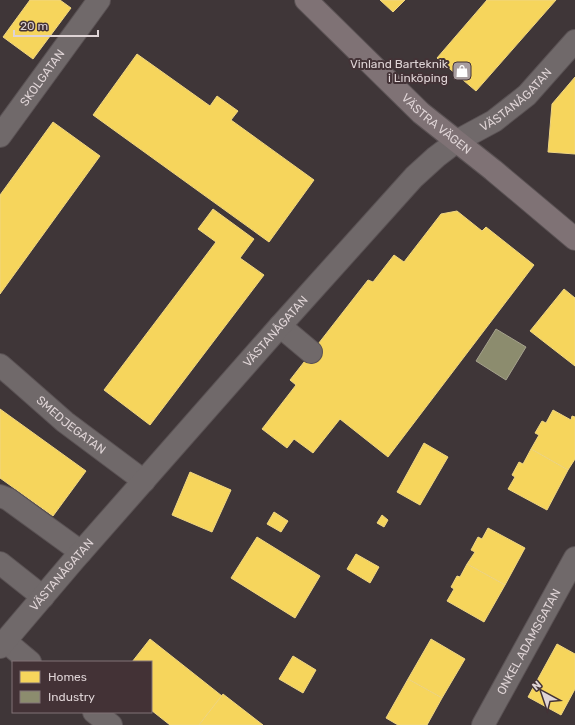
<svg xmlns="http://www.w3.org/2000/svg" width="575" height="725" font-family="Rubik,sans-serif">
<rect width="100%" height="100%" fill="#3f3638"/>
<g fill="#f6d55c" stroke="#efd581">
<path d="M30 0H60L71 8 33 59 3 37Z"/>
<path d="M380 0H405L393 12Z"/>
<path d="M487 0H556L476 91 437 58Z"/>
<path d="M137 54 210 106 217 96 238 111 231 120 314 180 269 242 93 115Z"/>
<path d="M575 77V154L548 152 552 104Z"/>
<path d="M53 122 100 156 0 294V195Z"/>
<path d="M213 209 254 239 240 258 264 275 150 425 104 390 216 242 198 229Z"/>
<path d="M457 211 482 231 486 227 534 265 388 457 340 419 313 453 294 439 287 448 262 429 296 385 290 380 368 280 373 282 394 255 404 262 441 214Z"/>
<path d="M564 289 575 298V366L530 331Z"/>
<path d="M0 409 86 471 53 516 0 478Z"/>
<path d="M553 410 571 420 572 416 575 417V459L568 470 531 449 539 435 535 433 542 421 546 423Z"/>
<path d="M424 443 448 457 420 505 397 492Z"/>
<path d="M531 449 568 470 547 510 508 489 515 477 512 475 519 462 523 464Z"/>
<path d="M190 472 231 490 212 532 172 515Z"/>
<path d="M274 512 288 521 281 532 267 524Z"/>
<path d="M382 515 388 520 384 527 377 523Z"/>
<path d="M488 528 525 548 505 585 467 564 475 552 471 550 478 537 482 539Z"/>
<path d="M257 537 320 576 295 618 231 578Z"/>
<path d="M356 554 379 567 370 583 347 569Z"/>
<path d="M467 564 505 585 484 622 447 601 454 589 451 587 457 576 460 577Z"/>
<path d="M150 639 222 696 199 725H170L151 710V662H132Z"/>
<path d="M431 639 465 659 442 698 408 679Z"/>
<path d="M557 644 575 654V689L561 715 528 697Z"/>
<path d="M293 656 316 670 303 693 279 679Z"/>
<path d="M408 679 442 698 427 725H398L386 718Z"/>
<path d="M223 694 263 725H199Z"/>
</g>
<path fill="#8c8c6e" stroke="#a5a28d" d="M496 329 526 347 506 380 476 361Z"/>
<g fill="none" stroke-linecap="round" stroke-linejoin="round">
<g stroke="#5a5254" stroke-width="24">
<g id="minor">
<path id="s1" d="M0 136 99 0"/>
<path d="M280 326 311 352"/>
<path id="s2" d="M0 365 15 378 65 422 144 481"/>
<path d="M0 496 8 499 81 552"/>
<path d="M0 563 43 597"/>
<path d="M5 641 30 662"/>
<path id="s3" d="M0 647 74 560 280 326 414 177 436 157 457 141 494 121 527 95 575 41"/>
<path d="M94 712 111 725"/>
<path id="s4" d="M483 725 575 558"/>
</g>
</g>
<g stroke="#5a5254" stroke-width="24">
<g id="major">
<path id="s5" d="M306 0 421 113 493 170 575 239"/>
</g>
</g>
<use href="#minor" stroke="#70696a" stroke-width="22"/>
<use href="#major" stroke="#7f7275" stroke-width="22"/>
</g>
<defs>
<g id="shop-square" transform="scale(1)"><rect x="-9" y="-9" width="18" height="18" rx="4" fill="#a79d9f" stroke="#433236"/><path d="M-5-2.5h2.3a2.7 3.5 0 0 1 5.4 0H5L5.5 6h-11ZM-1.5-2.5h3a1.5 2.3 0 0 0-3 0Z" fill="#fff"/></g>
</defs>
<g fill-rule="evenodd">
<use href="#shop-square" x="462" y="71"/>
</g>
<g text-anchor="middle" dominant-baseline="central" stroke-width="4" stroke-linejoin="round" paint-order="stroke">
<g font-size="12" fill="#dfd4d6" stroke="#433236" text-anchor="end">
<text x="448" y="64">Vinland Barteknik<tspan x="448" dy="14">i Linköping</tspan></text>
</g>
<g font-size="12" fill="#dfd4d6" stroke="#433236">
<text stroke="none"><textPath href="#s1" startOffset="72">SKOLGATAN</textPath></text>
<text stroke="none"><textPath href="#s3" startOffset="755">VÄSTANÅGATAN</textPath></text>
<text stroke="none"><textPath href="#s5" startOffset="180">VÄSTRA VÄGEN</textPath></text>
<text stroke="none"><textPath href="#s3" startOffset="419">VÄSTANÅGATAN</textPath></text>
<text stroke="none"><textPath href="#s2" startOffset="93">SMEDJEGATAN</textPath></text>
<text stroke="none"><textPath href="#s3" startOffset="95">VÄSTANÅGATAN</textPath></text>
<text stroke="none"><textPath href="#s4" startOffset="95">ONKEL ADAMSGATAN</textPath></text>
</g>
</g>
<rect x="12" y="661" width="140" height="52" fill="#433236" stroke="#817376"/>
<rect x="20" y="671" width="20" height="12" fill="#f6d55c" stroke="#817376"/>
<text x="48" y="681" font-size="12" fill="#dfd4d6">Homes</text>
<rect x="20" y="691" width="20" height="12" fill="#8c8c6e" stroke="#817376"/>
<text x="48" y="701" font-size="12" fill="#dfd4d6">Industry</text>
<g transform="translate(543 693) rotate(320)" stroke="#433236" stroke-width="3" paint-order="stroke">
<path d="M0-3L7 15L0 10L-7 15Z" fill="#dfd4d6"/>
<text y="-6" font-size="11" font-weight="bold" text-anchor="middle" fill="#dfd4d6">N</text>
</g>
<path d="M14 30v6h84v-6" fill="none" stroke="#dfd4d6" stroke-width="2"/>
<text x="20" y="30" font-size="12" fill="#dfd4d6" stroke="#433236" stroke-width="3" paint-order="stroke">20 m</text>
</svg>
